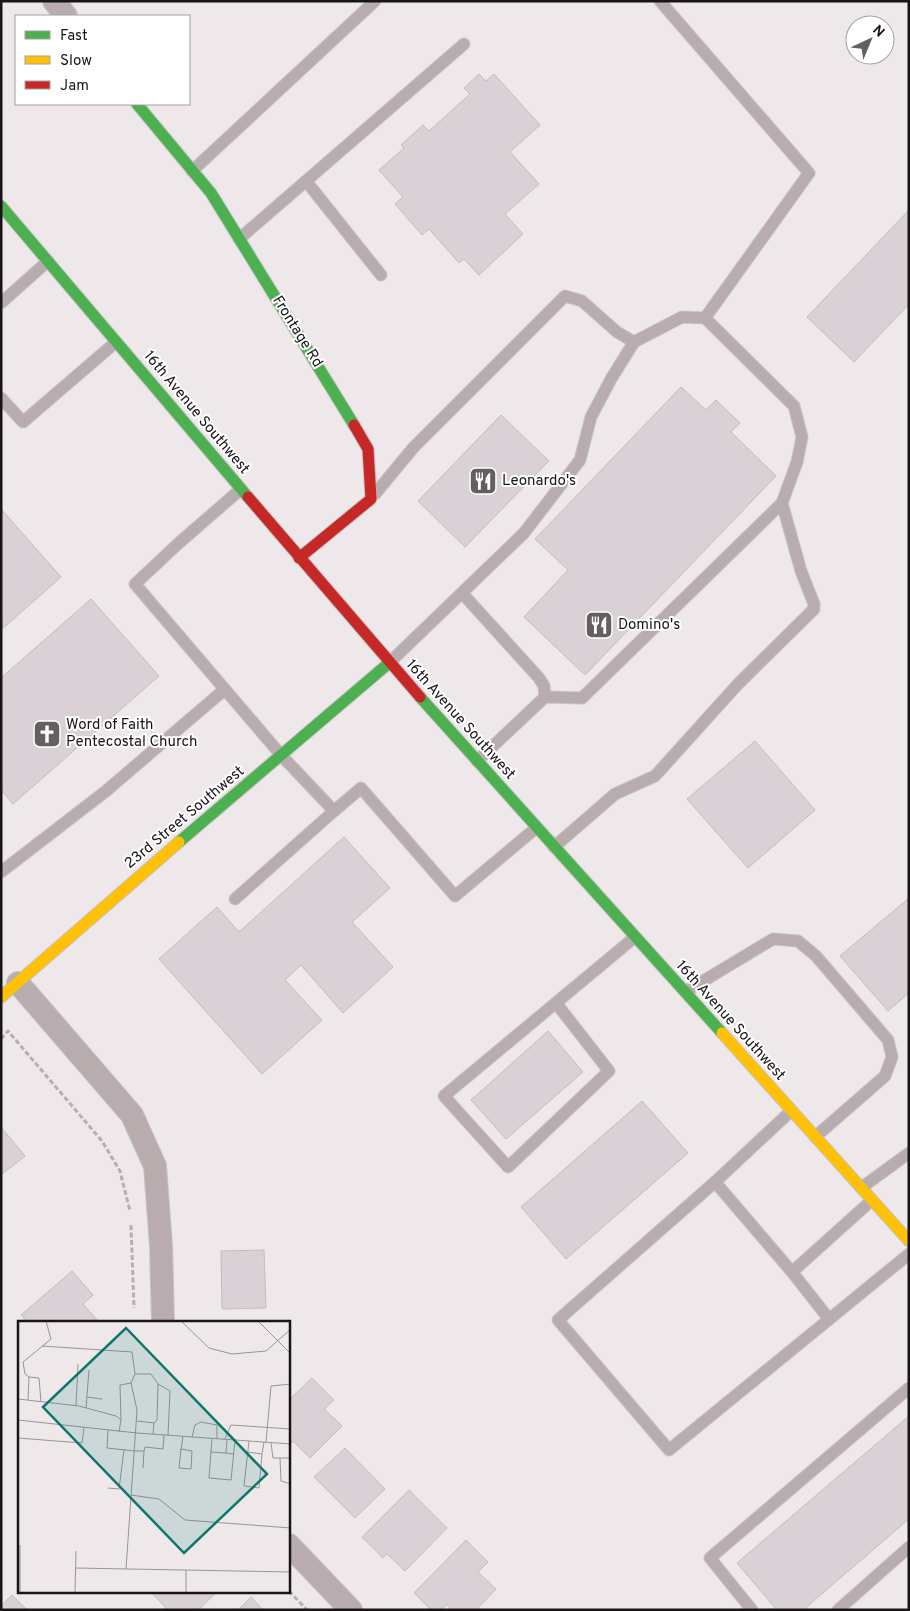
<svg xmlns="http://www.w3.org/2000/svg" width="910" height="1611" font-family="Overpass,sans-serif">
<rect width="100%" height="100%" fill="#eee8ea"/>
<g fill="#d9d1d6" stroke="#c1bdbf">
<path d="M479 74 486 81 494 74 540 125 510 152 539 184 505 214 523 234 479 275 464 259 459 263 429 229 422 235 395 204 403 197 379 170 404 148 401 145 423 125 429 131 470 94 464 88Z"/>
<path d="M909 210V304L854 362 807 317Z"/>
<path d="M681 387 706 410 716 400 740 423 731 432 776 476 585 675 524 617 568 570 535 539Z"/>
<path d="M501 415 549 461 465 547 418 501Z"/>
<path d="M1 509 61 577 1 630Z"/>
<path d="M91 599 159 676 13 804 1 790V678Z"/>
<path d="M755 741 815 810 748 868 687 799Z"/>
<path d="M344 837 390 888 352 922 393 967 343 1013 301 965 285 980 322 1020 262 1074 159 959 217 907 239 932Z"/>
<path d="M909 898V993L888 1011 840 956Z"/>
<path d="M548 1031 583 1072 506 1139 471 1100Z"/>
<path d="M642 1101 688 1153 566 1259 521 1207Z"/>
<path d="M1 1127 25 1156 1 1175Z"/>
<path d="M264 1250 266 1308 222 1309 221 1251Z"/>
<path d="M72 1271 93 1295 83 1304 99 1322H27L21 1315Z"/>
<path d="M312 1378 334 1400 324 1409 342 1426 310 1458 293 1441 289 1446V1400Z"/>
<path d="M909 1416V1519L803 1610H777L737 1563Z"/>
<path d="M345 1448 385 1489 355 1518 314 1477Z"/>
<path d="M409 1490 447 1528 405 1571 387 1554 383 1558 362 1537Z"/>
<path d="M466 1540 488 1562 478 1572 496 1589 476 1610H452L447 1604 442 1610H431L414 1593Z"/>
<path d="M151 1592H217L198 1610H168Z"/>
<path d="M12 1595 27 1610H1V1606Z"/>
<path d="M251 1597 263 1610H238Z"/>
</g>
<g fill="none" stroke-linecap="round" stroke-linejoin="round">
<g stroke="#c7c3c4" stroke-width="13">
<g id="lane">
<path d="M660 1 809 173 705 318"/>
<path d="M192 171 375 1"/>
<path d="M306 181 381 275"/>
<path d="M239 239 464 44"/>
<path d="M1 303 48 261"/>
<path d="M1 398 23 422 116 342"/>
<path d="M241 489 180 542 135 584 281 755 334 811 361 788 455 896 536 828"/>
<path d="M375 494 413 448 565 296 582 301 617 332 634 342 682 317 705 318 794 406 802 437 797 462 782 503 582 698 545 697 477 761"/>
<path d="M462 593 539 678 544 686 545 697"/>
<path d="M389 663 524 533 580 460 591 417 611 379 634 342"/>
<path d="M554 847 615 794 655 776 738 684 814 609V604L801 571 782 503"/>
<path d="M1 872 106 791 224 690"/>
<path d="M235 899 334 811"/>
<path d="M685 992 773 939 798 941 816 956 888 1040 892 1057 885 1076 815 1137"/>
<path d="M556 1003 609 1071 508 1167 444 1096 635 937"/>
<path d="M791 1111 715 1182 558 1320 669 1450 909 1254"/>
<path d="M715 1182 792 1272"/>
<path d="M861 1188 909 1153"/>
<path d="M829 1319 792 1272 872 1200"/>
<path d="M752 1610 710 1558 909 1388"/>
<path d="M838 1610 909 1547"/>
</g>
</g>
<g stroke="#c7c3c4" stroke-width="24">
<g id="street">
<path d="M54 1 66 16"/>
<path d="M18 983 132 1115 155 1166 161 1246 163 1322"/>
<path d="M289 1545 351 1610"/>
</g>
</g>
<g stroke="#c7c3c4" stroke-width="13">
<g id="fast">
<path d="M137 104 211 193 354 425"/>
<path d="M1 206 248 497"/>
<path d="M420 697 722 1033"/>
<path d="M179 842 389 663"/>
</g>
</g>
<g stroke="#c7c3c4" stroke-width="13">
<g id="slow">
<path d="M1 997 179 842"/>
<path d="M722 1033 909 1241"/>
</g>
</g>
<g stroke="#c7c3c4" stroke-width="13">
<g id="jam">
<path d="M248 497 420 697"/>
<path d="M299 558 371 499 368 449 354 425"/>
</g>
</g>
<g stroke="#b7aeb0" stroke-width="3" stroke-dasharray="5 2.5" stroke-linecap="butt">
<path d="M1 1039 8 1031 102 1141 120 1171 130 1211"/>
<path d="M131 1225 134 1308"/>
<path d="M289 1591 307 1610"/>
</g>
<use href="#lane" stroke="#b8acae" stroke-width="11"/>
<use href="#street" stroke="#b8acae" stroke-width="22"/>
<use href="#fast" stroke="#4caf50" stroke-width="11"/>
<use href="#slow" stroke="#ffc107" stroke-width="11"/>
<use href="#jam" stroke="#c62828" stroke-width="11"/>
</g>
<defs>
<g id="restaurant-square" transform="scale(1.4375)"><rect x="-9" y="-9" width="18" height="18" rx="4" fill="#645f61" stroke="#fff"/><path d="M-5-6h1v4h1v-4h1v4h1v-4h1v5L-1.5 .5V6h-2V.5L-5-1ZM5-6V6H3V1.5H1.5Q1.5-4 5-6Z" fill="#fff"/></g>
<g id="church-square" transform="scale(1.4375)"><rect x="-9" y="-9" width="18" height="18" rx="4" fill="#645f61" stroke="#fff"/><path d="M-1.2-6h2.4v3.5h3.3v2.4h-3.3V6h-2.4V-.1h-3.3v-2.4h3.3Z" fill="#fff"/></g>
</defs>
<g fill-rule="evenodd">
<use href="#restaurant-square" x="483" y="481"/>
<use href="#restaurant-square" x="599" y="625"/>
<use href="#church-square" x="47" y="734"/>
</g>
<g text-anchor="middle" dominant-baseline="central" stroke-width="4" stroke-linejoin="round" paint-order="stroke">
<g font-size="15" fill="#191517" stroke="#fff">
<text transform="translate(297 332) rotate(58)">Frontage Rd</text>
<text transform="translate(196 413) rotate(50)">16th Avenue Southwest</text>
<text transform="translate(460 720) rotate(48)">16th Avenue Southwest</text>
<text transform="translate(185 818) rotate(-40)">23rd Street Southwest</text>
<text transform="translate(730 1021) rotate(48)">16th Avenue Southwest</text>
</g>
<g font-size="15" fill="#191517" stroke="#fff" text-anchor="start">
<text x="502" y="481">Leonardo's</text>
<text x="618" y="625">Domino's</text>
<text x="66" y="725">Word of Faith<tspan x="66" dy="17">Pentecostal Church</tspan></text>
</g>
</g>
<g transform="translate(18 1321)">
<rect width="272" height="272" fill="#eee8ea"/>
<path fill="none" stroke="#999496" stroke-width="1" d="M163 0 191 27 214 33 248 30 273 8M240 0 273 33M24 25 114 31 117 53M11 56 7 53 5 41 33 18 28 0M140 63 152 70 150 114M69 76 84 78M0 78 61 85 98 95 103 99 101 111M10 79 11 56 21 57 23 81M58 85 60 43M68 87 71 49M0 99 119 112 273 123M103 99 102 64 113 62 117 53H133L140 63 139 99 136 102 135 113M119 100 136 102M90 109 89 127 117 130H126L127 126 145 128 146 114M174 116 177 104 183 101 199 104V118M0 117 64 122 66 107M194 118 191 157 213 159 217 119M207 118 213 104 273 108M209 119 208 132 216 133M231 120 226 165 241 167 244 133M248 121 253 65 273 63M253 122 255 137H273M163 128 174 130 173 148 161 147 163 128 165 116M193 131 208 132M229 131 244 133 246 121M262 137 263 160 273 163M125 147 126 130M90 167 101 168 106 129M113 174 141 178 167 199 273 207M57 247 273 251M108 248 119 89 113 62M168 249V272M2 272V224M57 272 58 230"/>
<path fill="#0f766e" fill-opacity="0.15" stroke="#0f766e" stroke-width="2.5" d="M108 7 249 153 166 232 25 86Z"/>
<rect width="272" height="272" fill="none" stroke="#191517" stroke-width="2.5"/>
</g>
<rect width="910" height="1611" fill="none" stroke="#191517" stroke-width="5"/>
<rect x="15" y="15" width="175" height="90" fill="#ffffff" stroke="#a3a1a2"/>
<rect x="25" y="31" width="25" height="8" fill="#4caf50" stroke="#a3a1a2"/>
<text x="60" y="40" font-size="15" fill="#191517">Fast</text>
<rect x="25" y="56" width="25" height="8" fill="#ffc107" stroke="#a3a1a2"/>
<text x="60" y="65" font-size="15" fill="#191517">Slow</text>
<rect x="25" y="81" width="25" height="8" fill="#c62828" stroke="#a3a1a2"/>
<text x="60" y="90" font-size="15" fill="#191517">Jam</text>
<g transform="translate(870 40) rotate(44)"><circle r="24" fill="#ffffff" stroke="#a3a1a2"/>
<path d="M0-4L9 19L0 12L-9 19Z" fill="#645f61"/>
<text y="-8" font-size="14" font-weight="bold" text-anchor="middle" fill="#191517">N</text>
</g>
</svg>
